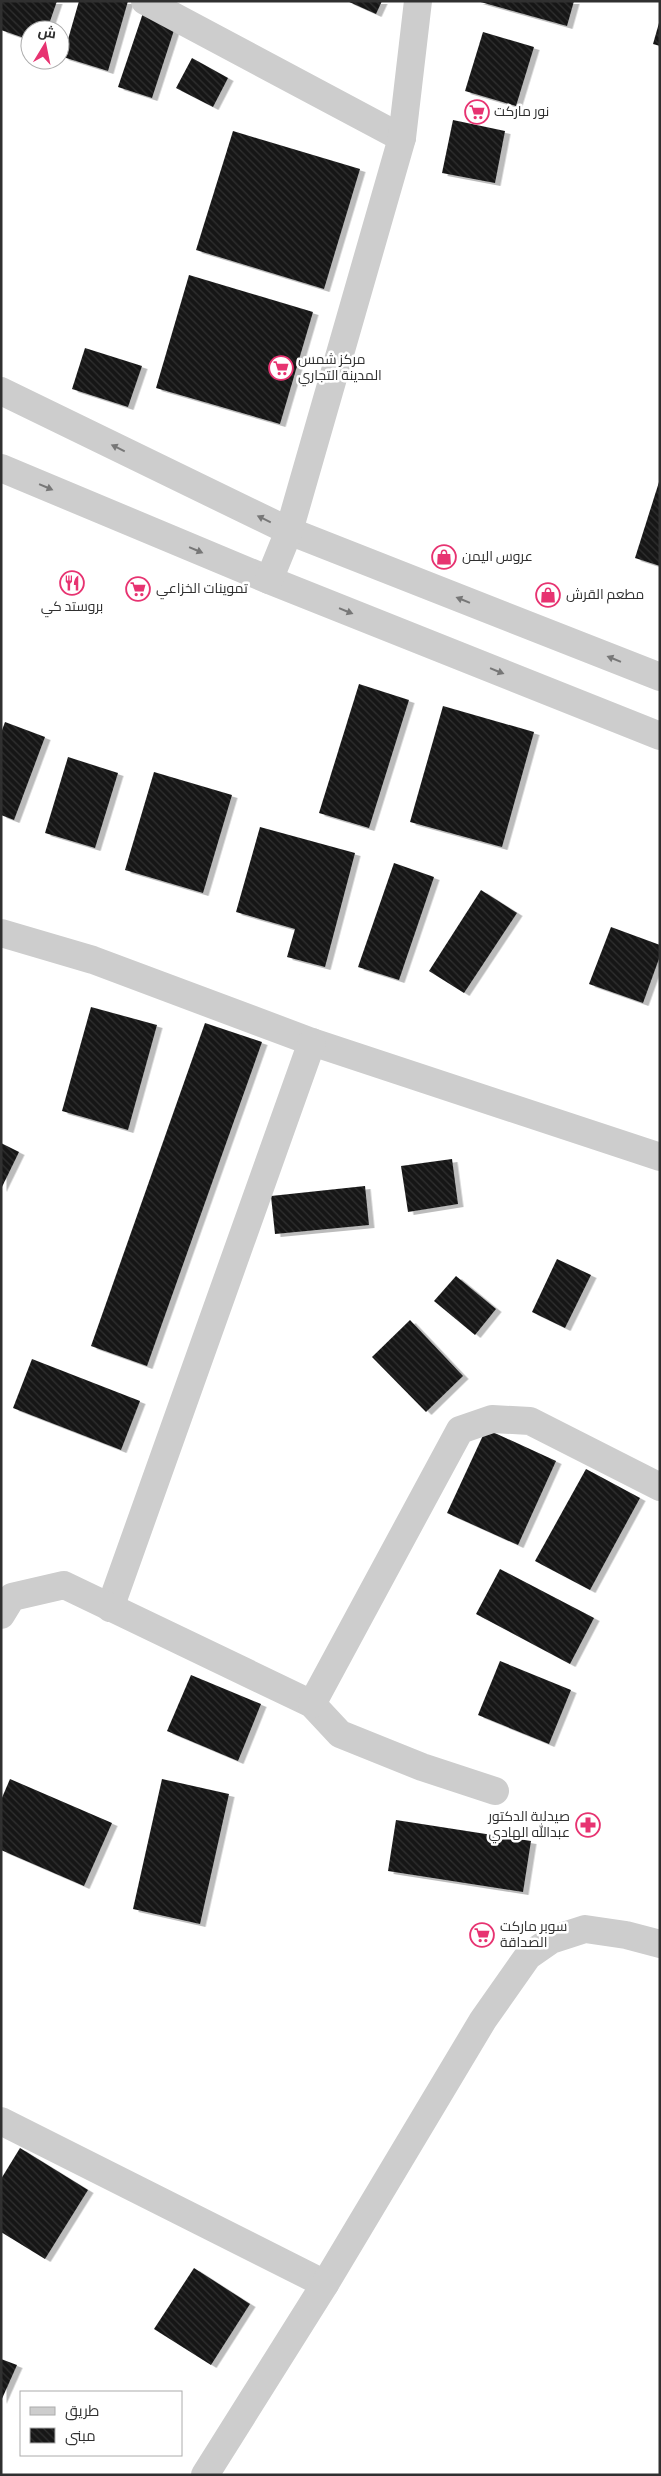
<svg xmlns="http://www.w3.org/2000/svg" width="661" height="2476" font-family="'Source Sans 3',Cairo,sans-serif">
<defs>
<pattern id="building-back-hatch" width="6" height="6" patternUnits="userSpaceOnUse" patternTransform="scale(1.25)"><rect width="6" height="6" fill="#171717"/><path d="M-1 5l2 2M0 0l6 6M5-1l2 2" fill="none" stroke="#303030"/></pattern>
<filter id="shadow"><feDropShadow dx="5.5" dy="3" stdDeviation="0" flood-color="#0004"/></filter>
</defs>
<rect width="100%" height="100%" fill="#fff"/>
<g fill="url(#building-back-hatch)" filter="url(#shadow)">
<path d="M1 1H57L47 30H30V40L1 30Z"/>
<path d="M79 1H128L108 71 63 57Z"/>
<path d="M347 1H382L376 14Z"/>
<path d="M477 1H574L567 26Z"/>
<path d="M143 13 176 24 152 98 118 87Z"/>
<path d="M659 23H660V46L653 44Z"/>
<path d="M483 32 534 47 516 106 465 91Z"/>
<path d="M192 58 228 78 213 107 176 88Z"/>
<path d="M453 120 505 131 495 183 442 173Z"/>
<path d="M233 131 360 169 324 289 196 250Z"/>
<path d="M189 275 313 312 280 424 156 388Z"/>
<path d="M85 348 142 366 128 407 72 389Z"/>
<path d="M659 482H660V566L635 558Z"/>
<path d="M359 684 409 700 369 828 319 813Z"/>
<path d="M443 706 534 732 502 847 410 822Z"/>
<path d="M5 722 45 737 14 820 1 815V733Z"/>
<path d="M68 757 118 773 95 848 45 833Z"/>
<path d="M154 772 232 795 203 893 125 870Z"/>
<path d="M260 827 355 853 325 967 287 957 295 929 236 912Z"/>
<path d="M394 863 434 877 399 980 358 967Z"/>
<path d="M481 890 517 913 464 993 429 971Z"/>
<path d="M611 927 660 945V956L643 1003 589 984Z"/>
<path d="M91 1007 157 1025 128 1130 62 1111Z"/>
<path d="M205 1023 262 1042 147 1366 91 1346Z"/>
<path d="M1 1143 19 1152 1 1189Z"/>
<path d="M452 1159 458 1204 408 1212 401 1166Z"/>
<path d="M365 1186 369 1225 275 1234 271 1196Z"/>
<path d="M557 1259 591 1275 565 1328 532 1312Z"/>
<path d="M456 1276 496 1309 475 1335 434 1301Z"/>
<path d="M410 1320 463 1376 426 1412 372 1357Z"/>
<path d="M32 1359 140 1401 121 1450 13 1408Z"/>
<path d="M486 1429 556 1461 518 1545 447 1513Z"/>
<path d="M586 1469 640 1498 590 1590 535 1561Z"/>
<path d="M500 1569 594 1618 570 1664 476 1614Z"/>
<path d="M500 1661 571 1690 549 1744 478 1715Z"/>
<path d="M191 1675 261 1704 238 1761 167 1731Z"/>
<path d="M10 1779 112 1823 84 1886 1 1850V1800Z"/>
<path d="M162 1779 229 1794 200 1924 133 1909Z"/>
<path d="M396 1820 531 1841 523 1892 388 1871Z"/>
<path d="M20 2148 88 2190 45 2259 1 2232V2179Z"/>
<path d="M194 2268 250 2304 211 2365 154 2329Z"/>
<path d="M1 2359 17 2365 1 2401Z"/>
</g>
<g fill="none" stroke-linecap="round" stroke-linejoin="round">
<g stroke="#cdcdcd" stroke-width="28">
<path d="M145 1 402 138"/>
<path d="M1 391 289 531 660 677"/>
<path d="M1 468 269 580 660 736"/>
<path d="M269 580 289 531 402 138 418 1"/>
<path d="M1 933 93 960 312 1042 660 1157"/>
<path d="M110 1608 312 1042"/>
<path d="M1 1615 12 1597 64 1585 312 1704 340 1734 422 1767 495 1791"/>
<path d="M312 1704 460 1430 492 1419 530 1421 660 1487"/>
<path d="M1 2121 325 2284"/>
<path d="M205 2475 325 2284 483 2020 528 1956 551 1940 585 1929 626 1935 660 1944"/>
</g>
</g>
<defs><path id="oneway-solid" d="M-6-.8H1V-3.2L6.5 0L1 3.2V.8H-6Z" transform="scale(1.25)"/></defs>
<g fill="#777">
<use href="#oneway-solid" transform="translate(118 448) rotate(-154)"/>
<use href="#oneway-solid" transform="translate(46 487) rotate(23)"/>
<use href="#oneway-solid" transform="translate(264 519) rotate(-154)"/>
<use href="#oneway-solid" transform="translate(196 550) rotate(23)"/>
<use href="#oneway-solid" transform="translate(463 600) rotate(-158)"/>
<use href="#oneway-solid" transform="translate(346 611) rotate(22)"/>
<use href="#oneway-solid" transform="translate(614 659) rotate(-158)"/>
<use href="#oneway-solid" transform="translate(497 671) rotate(22)"/>
</g>
<defs>
<g id="supermarket-ring" transform="scale(1.25)"><circle r="9.5" fill="#fff" stroke="#e73371" stroke-width="1.5"/><path d="M-6-5.5h2.5l.6 2H6L4.5 2H-2.5L-4.4-4H-6ZM-1.5 3.2a1.3 1.3 0 1 0 .1 0ZM3 3.2a1.3 1.3 0 1 0 .1 0Z" fill="#e73371"/></g>
<g id="shop-ring" transform="scale(1.25)"><circle r="9.5" fill="#fff" stroke="#e73371" stroke-width="1.5"/><path d="M-5-2.5h2.3a2.7 3.5 0 0 1 5.4 0H5L5.5 6h-11ZM-1.5-2.5h3a1.5 2.3 0 0 0-3 0Z" fill="#e73371"/></g>
<g id="restaurant-ring" transform="scale(1.25)"><circle r="9.5" fill="#fff" stroke="#e73371" stroke-width="1.5"/><path d="M-5-6h1v4h1v-4h1v4h1v-4h1v5L-1.5 .5V6h-2V.5L-5-1ZM5-6V6H3V1.5H1.5Q1.5-4 5-6Z" fill="#e73371"/></g>
<g id="pharmacy-ring" transform="scale(1.25)"><circle r="9.5" fill="#fff" stroke="#e73371" stroke-width="1.5"/><path d="M-2-6h4v4h4v4h-4v4h-4v-4h-4v-4h4Z" fill="#e73371"/></g>
</defs>
<g fill-rule="evenodd">
<use href="#supermarket-ring" x="477" y="112"/>
<use href="#supermarket-ring" x="281" y="368"/>
<use href="#shop-ring" x="444" y="557"/>
<use href="#restaurant-ring" x="72" y="583"/>
<use href="#supermarket-ring" x="138" y="589"/>
<use href="#shop-ring" x="548" y="595"/>
<use href="#pharmacy-ring" x="588" y="1825"/>
<use href="#supermarket-ring" x="482" y="1935"/>
</g>
<g text-anchor="middle" dominant-baseline="central" stroke-width="5" stroke-linejoin="round" paint-order="stroke">
<g font-size="14" fill="#303030" stroke="#fff" text-anchor="start">
<text x="494" y="112">نور ماركت</text>
<text x="298" y="360">مركز شمس<tspan x="298" dy="16">المدينة التجاري</tspan></text>
<text x="462" y="557">عروس اليمن</text>
<text x="156" y="589">تموينات الخزاعي</text>
<text x="566" y="595">مطعم القرش</text>
<text x="72" y="607" text-anchor="middle">بروستد كي</text>
<text x="570" y="1817" text-anchor="end">صيدلية الدكتور<tspan x="570" dy="16">عبدالله الهادي</tspan></text>
<text x="500" y="1927">سوبر ماركت<tspan x="500" dy="16">الصداقة</tspan></text>
</g>
</g>
<rect width="661" height="2476" fill="none" stroke="#303030" stroke-width="5"/>
<rect x="20" y="2391" width="162" height="65" fill="#ffffff" stroke="#acacac"/>
<rect x="30" y="2407" width="25" height="8" fill="#cdcdcd" stroke="#acacac"/>
<text x="65" y="2416" font-size="15" fill="#303030">طريق</text>
<rect x="30" y="2428" width="25" height="15" fill="url(#building-back-hatch)" stroke="#acacac"/>
<text x="65" y="2441" font-size="15" fill="#303030">مبنى</text>
<g transform="translate(45 45) rotate(10)"><circle r="24" fill="#ffffff" stroke="#acacac"/>
<path d="M0-4L9 19L0 12L-9 19Z" fill="#e73371"/>
<text y="-8" font-size="14" font-weight="bold" text-anchor="middle" fill="#303030">ش</text>
</g>
</svg>
